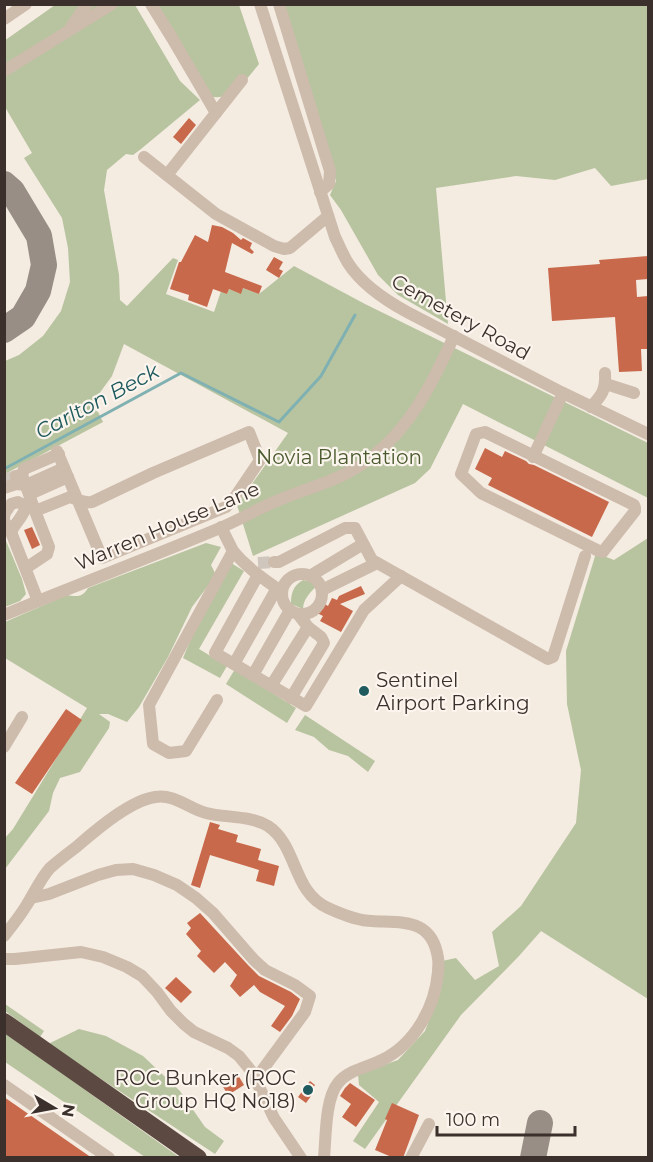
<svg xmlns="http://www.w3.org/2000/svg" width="653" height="1162" font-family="Montserrat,sans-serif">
<rect width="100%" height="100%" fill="#f4ebe1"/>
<g fill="#b8c4a0">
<path d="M55 5H135L180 81 200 100 141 149 133 155 126 154 107 170 104 190 119 275 120 300 127 306 173 258 178 260 166 294 214 312 221 291 227 294 229 289 240 293 243 288 259 294 294 266 365 304 648 443V498L463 404 430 469 415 483 253 556 237 505 288 433 124 344 112 376 93 402 103 422 5 474V361L19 355 43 336 61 311 70 282 68 248 62 218 24 158 32 153 5 107 4 41Z"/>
<path d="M158 5H239L259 64C248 77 230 103 210 96Z"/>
<path d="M283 5H648V179L611 186 595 168 555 180 516 176 436 188 448 324 398 295 378 275 341 210 330 195 336 181Z"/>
<path d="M4 536 22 579 26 594 20 601 5 607Z"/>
<path d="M648 538V999L541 931 519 956 461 1015 365 1149 353 1141 379 1102 359 1085 358 1074 398 1060 425 1031 441 990 442 961 456 958 475 980 499 966 492 932 521 906 576 823 581 770 567 704 566 651 596 553 614 560Z"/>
<path d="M206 543 221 547 211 565 216 575 192 607 168 657 139 707 127 722 108 714H99L110 722 109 728 80 772 60 778 53 793 49 811 5 869V838L13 829 87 708 5 658V622L67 595C77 597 83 597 88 588Z"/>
<path d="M231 563 244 571 199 649 227 666 220 678 183 658 197 624Z"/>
<path d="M303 580 316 583 317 586C310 592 303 600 303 609L291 604C291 593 293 586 303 580Z"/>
<path d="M235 669 296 708 287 723 226 684Z"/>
<path d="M305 715 375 761 368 772 348 756 329 750 314 737 295 730Z"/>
<path d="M5 1004 44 1031 40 1037 5 1011Z"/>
<path d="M79 1029 106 1036 143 1056 180 1091 205 1127 224 1141 215 1154 48 1044Z"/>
<path d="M4 1032 179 1157H145L5 1062Z"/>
</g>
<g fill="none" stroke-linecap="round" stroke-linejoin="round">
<path stroke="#7fb0b2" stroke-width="3" d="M4 469 181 373 279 422 321 376 355 315"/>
<g stroke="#988e86" stroke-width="26">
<path d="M4 184 12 191 39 236 44 265 38 291 23 317 4 330"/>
<path d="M533 1158 540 1123"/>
</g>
</g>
<g fill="#c8694b">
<path d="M189 118 196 125 181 144 173 137Z"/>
<path d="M212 225 222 227 233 233 241 240 243 238 252 243 250 248 254 252 252 254 232 243 225 272 262 286 259 294 243 288 241 294 229 289 227 294 213 289 207 307 188 300 189 295 170 289 179 262H181L195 235 208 242Z"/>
<path d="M648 256V279L636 280 637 297 648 296V349H641L642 371 619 372 615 317 552 321 548 268 600 264 599 260Z"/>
<path d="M274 257 283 262 279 269 283 271 279 278 266 270Z"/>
<path d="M485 448 502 457 505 451 526 461 529 464 534 465 609 502 592 537 488 485 492 478 475 469Z"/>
<path d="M32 527 40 545 32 549 24 530Z"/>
<path d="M361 586 365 594 340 604 353 611 341 632 320 621 323 616 317 613 323 603 328 606 332 598 337 600 339 596Z"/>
<path d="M66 709 82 720 32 794 15 783Z"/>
<path d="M210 822 220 825 218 829 238 835 236 842 261 849 258 860 279 866 274 886 256 881 259 870 210 855 200 888 191 885Z"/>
<path d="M200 913 248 965 259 976 291 992 300 999 292 1016 280 1032 271 1026 285 1006 260 992 254 985 240 997 230 986 237 975 225 962 214 973 197 956 201 951 186 934 191 928 187 923Z"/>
<path d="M176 977 192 992 181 1003 165 988Z"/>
<path d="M238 1075 244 1085 228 1095 222 1085Z"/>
<path d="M310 1081 315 1085 312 1090 314 1092 306 1103 298 1097Z"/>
<path d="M350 1083 375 1100 356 1127 342 1117 351 1104 340 1096 345 1088Z"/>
<path d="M4 1097 92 1158H4Z"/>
<path d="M392 1103 419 1115 403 1158H394L375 1150 387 1120 385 1119Z"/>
</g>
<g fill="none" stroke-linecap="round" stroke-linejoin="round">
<g stroke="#cfc6bd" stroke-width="12" stroke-dasharray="12 6" stroke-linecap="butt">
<path d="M4 480 16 476"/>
<path d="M258 563 274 562"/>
</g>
<g stroke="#cdbbac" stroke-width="12">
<path d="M151 4 172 38 216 113"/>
<path d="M260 4 335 237C339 245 343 255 348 263 362 285 385 300 407 312L563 393 648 434"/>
<path d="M279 4 330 171 329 184 320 192"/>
<path d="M4 19 26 4"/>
<path d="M71 27 87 4"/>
<path d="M4 71 112 4"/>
<path d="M144 157 216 214 274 246 284 249 290 248 328 216"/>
<path d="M167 175 242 80"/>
<path d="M606 384 634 393"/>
<path d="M591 407C602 395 606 390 605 373"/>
<path d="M485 432 634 505 635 508V511L605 549 603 552 599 551 481 493 461 474 476 434Z"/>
<path d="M533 457 563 393"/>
<path d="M22 475 24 469 59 454"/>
<path d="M16 476 22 475 35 511"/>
<path d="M4 488 16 484 26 485 64 468"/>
<path d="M30 494 68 477"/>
<path d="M4 517 5 513 11 504 18 502 24 505 25 509C22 518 15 523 11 532"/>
<path d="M4 521 11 532 38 601"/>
<path d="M233 551C247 568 265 580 282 592"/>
<path d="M274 562H279L345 528H355L372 560 548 659 553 657 585 556"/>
<path d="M26 568 47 554 49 547 35 511 70 497C78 500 84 503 92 502L153 473 249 432 260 460 235 497 226 507 102 558 57 451"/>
<circle cx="302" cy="594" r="20"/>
<path d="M258 575 215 653 306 706 364 610 401 576"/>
<path d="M310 576 363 544"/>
<path d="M322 590 377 563"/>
<path d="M4 615C76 585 149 558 220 528 239 520 256 510 274 502 306 488 341 481 369 459 411 428 433 382 454 336"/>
<path d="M234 664 277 588"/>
<path d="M253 675 290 610"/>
<path d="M271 686 308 627"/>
<path d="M291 698 324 643 321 637 308 627 298 614"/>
<path d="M217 700 186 751 169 753 153 744 149 705 233 551 221 527"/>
<path d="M4 747 22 717"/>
<path d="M31 898 49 894 98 875 116 870 133 869 154 875 177 885 196 898 213 913 254 960 265 970 295 985 310 996 305 1012 255 1080"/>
<path d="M4 936C12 926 20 916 26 906 34 894 40 879 50 868 58 861 67 854 75 848 95 831 129 801 155 797 175 794 188 808 206 813 225 818 250 815 268 826 298 846 292 892 328 908 341 914 357 921 372 921 403 923 432 918 438 958 439 963 438 967 438 972 435 1007 415 1044 382 1060 368 1067 348 1070 338 1083 325 1099 326 1137 324 1158"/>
<path d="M4 959H15L81 952 103 957 127 967 142 976 157 992 171 1011 184 1024 194 1032 228 1048 239 1056 252 1072 274 1118 301 1158"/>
<path d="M4 1085 109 1158"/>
<path d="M411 1158 429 1124"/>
</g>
<path stroke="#5c4a42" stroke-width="18" d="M4 1022 198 1158"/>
</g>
<g fill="#1f5a5e" stroke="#fbf5ee" stroke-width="2">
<circle cx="364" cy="691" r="6"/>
<circle cx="308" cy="1090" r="6"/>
</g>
<g text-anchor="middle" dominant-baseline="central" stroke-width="4.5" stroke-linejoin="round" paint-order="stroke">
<g font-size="20" fill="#3b302b" stroke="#fbf5ee">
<text transform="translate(461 317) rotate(29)">Cemetery Road</text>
<text transform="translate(167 526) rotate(-23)">Warren House Lane</text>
</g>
<g font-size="20" fill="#4a5a2e" stroke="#fbf5ee">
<text x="339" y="457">Novia Plantation</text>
</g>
<g font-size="20" fill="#3b302b" stroke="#fbf5ee" text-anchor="start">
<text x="376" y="680">Sentinel<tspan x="376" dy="23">Airport Parking</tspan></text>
<text x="296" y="1078" text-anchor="end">ROC Bunker (ROC<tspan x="296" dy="23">Group HQ No18)</tspan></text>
</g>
<g font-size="21" font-style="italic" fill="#1f5a5e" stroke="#fbf5ee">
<text transform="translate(97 401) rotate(-28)">Carlton Beck</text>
</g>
</g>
<rect width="653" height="1162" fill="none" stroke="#3b302b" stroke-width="12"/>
<g transform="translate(54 1108) rotate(100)" stroke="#fbf5ee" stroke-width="4.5" paint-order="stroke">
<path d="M0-4.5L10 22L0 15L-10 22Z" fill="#3b302b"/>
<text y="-9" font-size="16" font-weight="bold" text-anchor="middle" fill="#3b302b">N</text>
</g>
<path d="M437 1126v9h138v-9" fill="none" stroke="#3b302b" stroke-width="3"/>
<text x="446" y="1126" font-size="18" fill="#3b302b" stroke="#fbf5ee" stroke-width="4.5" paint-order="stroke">100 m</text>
</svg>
